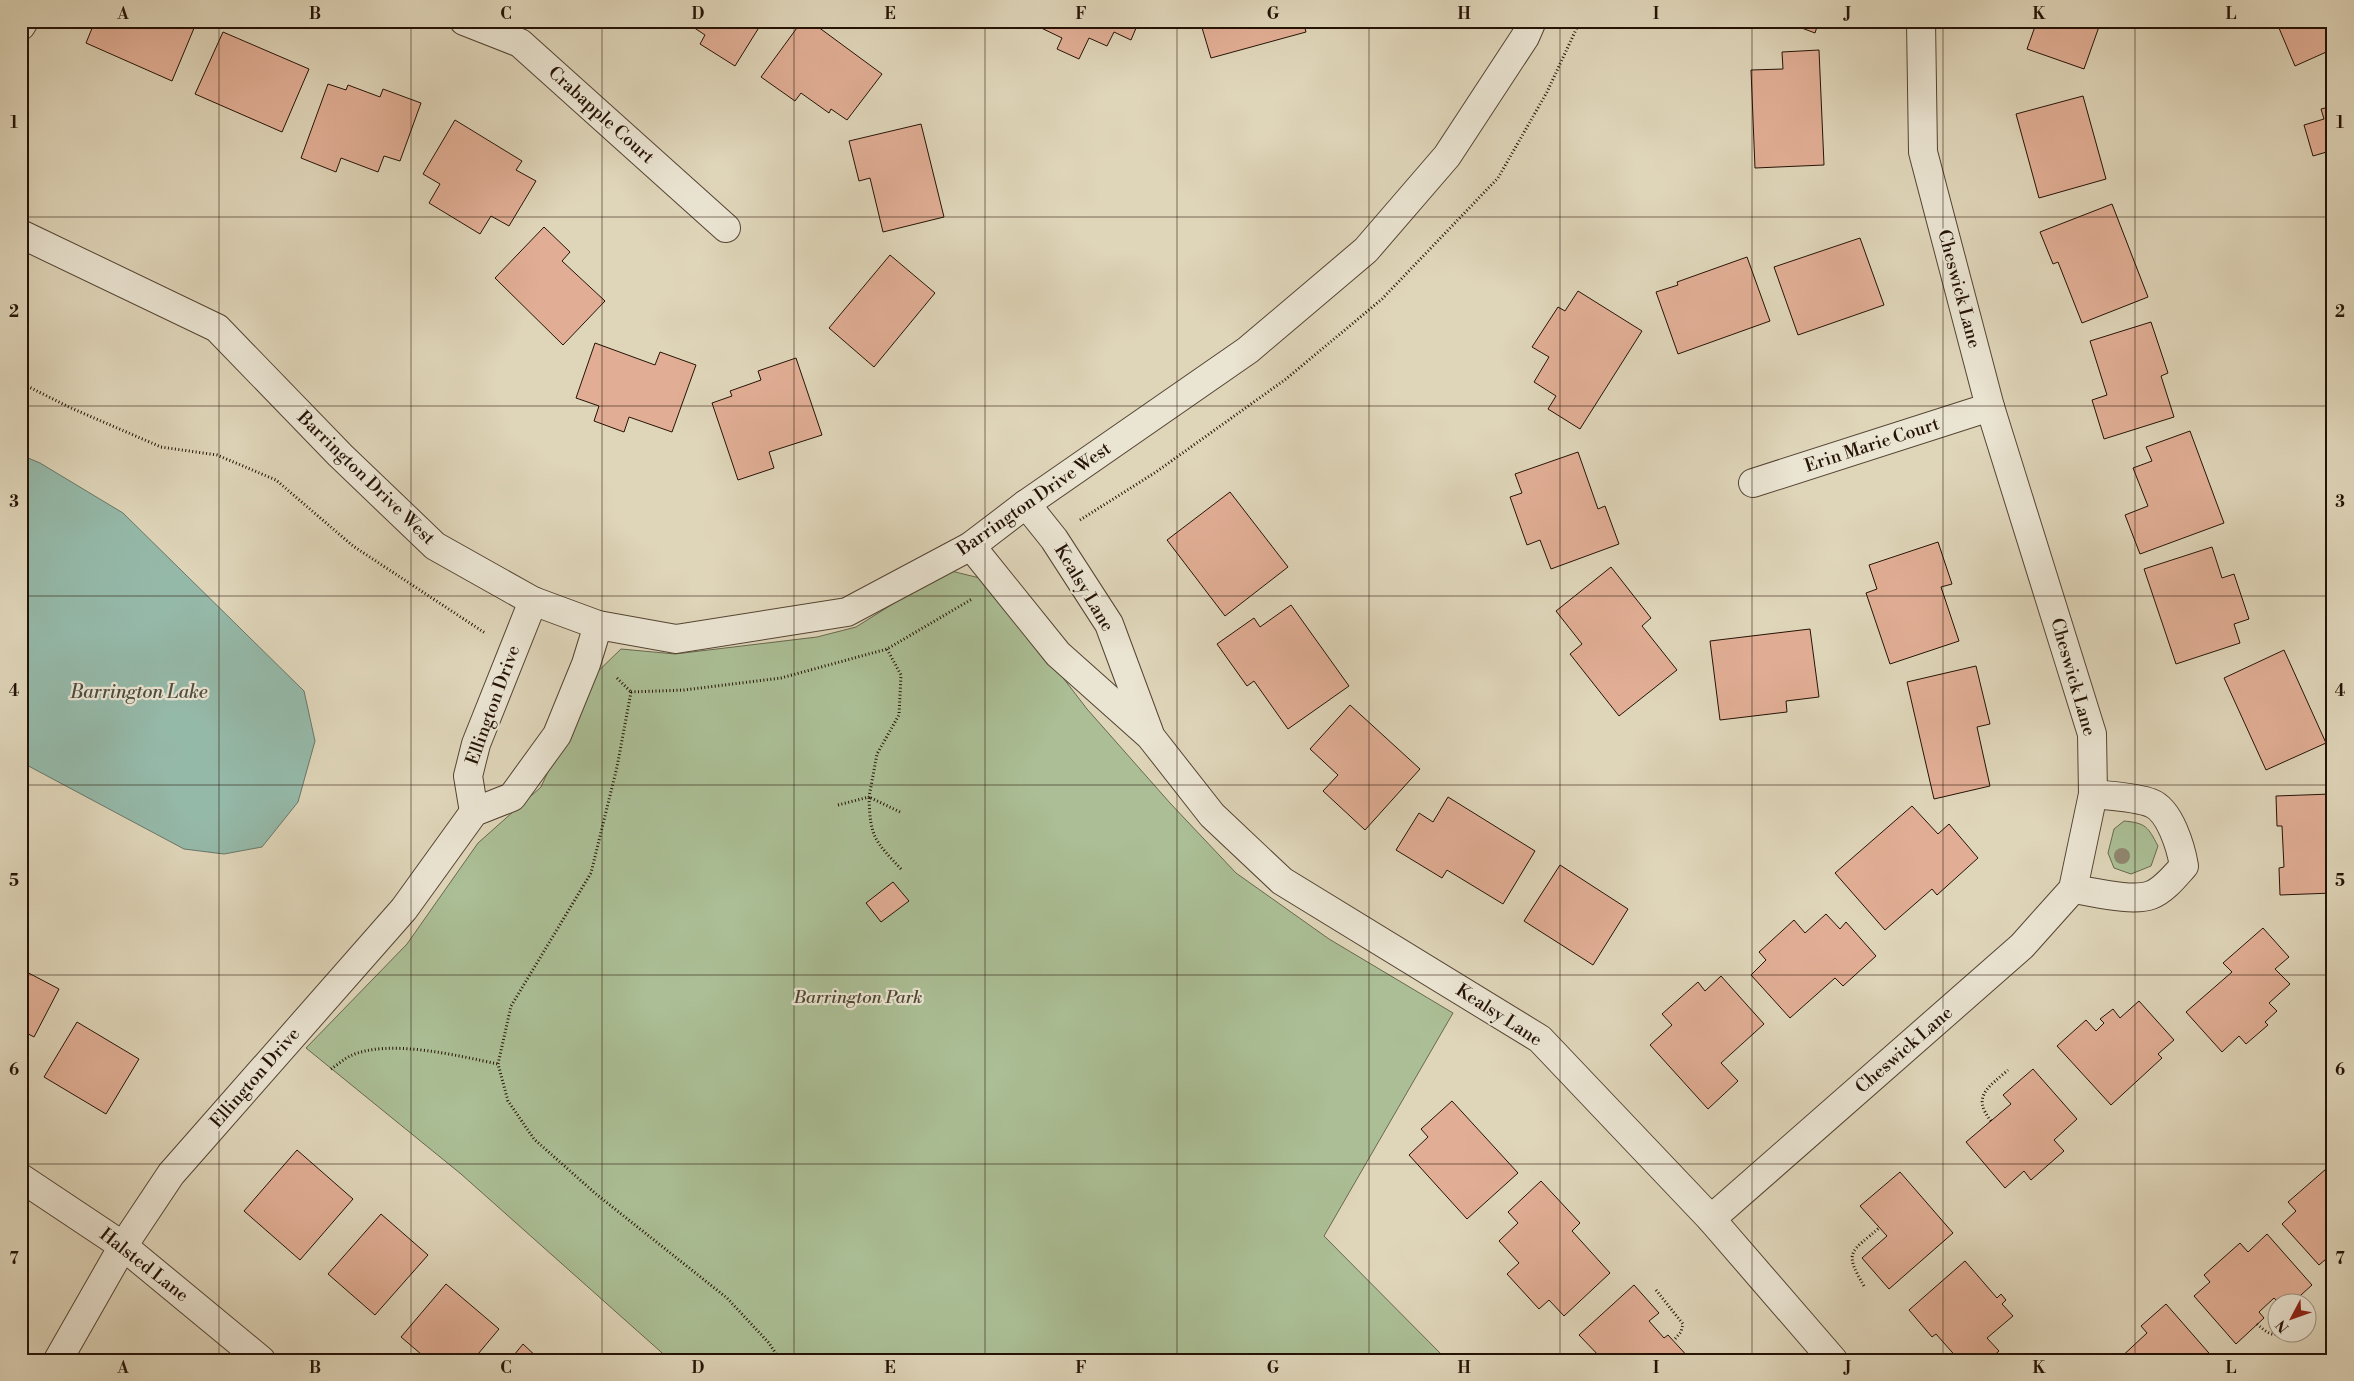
<svg xmlns="http://www.w3.org/2000/svg" width="2354" height="1381" font-family="'Libre Bodoni',serif">
<rect width="100%" height="100%" fill="#dfd5b9"/>
<filter id="stains"><feTurbulence type="fractalNoise" baseFrequency=".004" numOctaves="4"/><feColorMatrix values="0 0 0 0 .2 0 0 0 0 .09 0 0 0 0 .02 0 0 0 .5 -.17"/></filter>
<radialGradient id="worn" r=".72"><stop offset=".6" stop-color="#630" stop-opacity="0"/><stop offset="1" stop-color="#630" stop-opacity=".3"/></radialGradient>
<g fill="#abbe95" stroke="#68684e">
<path d="M947 570 988 580 1087 709 1170 803 1236 873 1329 939 1453 1013 1324 1236 1447 1360H670L461 1174 306 1048 407 944 478 843 541 787 590 679 621 649 675 654 817 637 856 627Z"/>
<path d="M2124 821C2146 823 2148 827 2158 846L2151 866 2131 874 2114 868 2108 853 2114 829Z"/>
</g>
<path fill="#95b9a9" stroke="#687768" d="M21 455 40 463 123 513 304 691 315 741 298 802 262 847 224 854 184 849 21 762Z"/>
<g fill="#e1ae95" stroke="#251306">
<path d="M95 21H197L172 81 86 43Z"/>
<path d="M684 21H763L735 66 700 44 705 35Z"/>
<path d="M802 21H810L882 74 847 120 831 109 829 113 801 93 795 101 761 77Z"/>
<path d="M1034 21H1139L1131 40 1114 32 1107 46 1089 38 1079 59 1057 49 1062 38 1033 24Z"/>
<path d="M1200 21H1303L1306 32 1211 58Z"/>
<path d="M1783 21H1819L1815 33Z"/>
<path d="M2037 21H2101L2084 69 2027 49Z"/>
<path d="M2276 21H2333V49L2295 66Z"/>
<path d="M223 32 309 69 282 132 195 94Z"/>
<path d="M1819 50 1824 165 1755 168 1751 70 1783 69 1782 52Z"/>
<path d="M328 84 346 90 348 85 380 97 383 89 421 103 400 161 384 156 378 172 341 158 336 172 301 158Z"/>
<path d="M2083 96 2106 179 2039 198 2016 114Z"/>
<path d="M2333 106V160L2330 151 2313 156 2304 125 2324 119 2321 109Z"/>
<path d="M455 120 522 161 516 170 536 181 509 226 491 216 480 234 429 203 440 184 423 174Z"/>
<path d="M921 124 944 217 883 232 870 178 859 181 849 141Z"/>
<path d="M2112 204 2148 297 2082 323 2058 262 2053 264 2040 232Z"/>
<path d="M544 227 570 252 562 261 605 301 563 345 495 278Z"/>
<path d="M1860 238 1884 305 1798 335 1774 267Z"/>
<path d="M890 255 935 293 874 367 829 328Z"/>
<path d="M1747 257 1770 321 1678 354 1656 292 1678 285 1677 282Z"/>
<path d="M1578 291 1642 331 1580 429 1548 409 1556 396 1534 382 1549 357 1532 347 1558 307 1565 311Z"/>
<path d="M2151 322 2168 373 2161 376 2174 417 2104 439 2092 400 2107 395 2090 341Z"/>
<path d="M595 343 655 365 660 352 696 365 672 432 629 417 624 432 594 421 599 406 576 398Z"/>
<path d="M796 358 822 435 769 452 774 468 738 480 712 403 732 396 730 391 761 380 758 371Z"/>
<path d="M2190 431 2224 523 2140 554 2125 515 2148 506 2133 468 2152 461 2146 447Z"/>
<path d="M1578 452 1598 509 1605 506 1619 544 1551 569 1540 540 1527 545 1510 497 1522 493 1515 474Z"/>
<path d="M1230 492 1288 567 1225 616 1167 540Z"/>
<path d="M1938 542 1952 584 1941 587 1959 641 1890 664 1866 593 1877 589 1869 565Z"/>
<path d="M2212 547 2222 578 2234 574 2249 619 2234 624 2240 643 2176 664 2144 569Z"/>
<path d="M1611 567 1651 618 1642 626 1677 670 1619 716 1570 654 1582 644 1556 611Z"/>
<path d="M1291 605 1349 686 1288 729 1254 681 1247 686 1217 644 1254 618 1260 627Z"/>
<path d="M1810 629 1819 697 1786 701 1787 712 1720 720 1710 641Z"/>
<path d="M2284 650 2326 743 2266 770 2224 678Z"/>
<path d="M1976 666 1990 724 1977 727 1990 786 1934 799 1907 682Z"/>
<path d="M1350 705 1420 769 1365 830 1323 791 1338 775 1310 749Z"/>
<path d="M2331 794 2333 893 2280 895 2279 868 2284 867 2282 826H2277L2276 796Z"/>
<path d="M1448 797 1535 851 1503 904 1447 870 1442 878 1396 850 1419 813 1433 822Z"/>
<path d="M1912 806 1938 834 1949 824 1978 858 1937 895 1932 889 1885 930 1835 873Z"/>
<path d="M1560 865 1628 909 1593 965 1524 921Z"/>
<path d="M893 882 909 901 881 922 866 903Z"/>
<path d="M1826 914 1840 929 1846 922 1876 956 1843 986 1835 978 1790 1018 1751 975 1766 960 1759 952 1794 920 1805 933Z"/>
<path d="M2263 928 2289 957 2275 969 2290 984 2269 1003 2277 1011 2265 1022 2268 1025 2246 1044 2239 1036 2222 1052 2186 1012 2232 972 2223 963Z"/>
<path d="M21 969 59 989 34 1037 21 1030Z"/>
<path d="M1721 976 1764 1024 1721 1063 1738 1081 1708 1109 1650 1045 1672 1025 1662 1014 1698 982 1705 991Z"/>
<path d="M2139 1001 2174 1040 2158 1054 2162 1058 2111 1105 2057 1046 2086 1020 2096 1031 2104 1023 2100 1019 2113 1009 2120 1018Z"/>
<path d="M77 1022 139 1059 106 1114 44 1077Z"/>
<path d="M2033 1069 2077 1119 2054 1140 2064 1151 2031 1180 2024 1171 2005 1188 1966 1142 2011 1104 2003 1095Z"/>
<path d="M1452 1101 1518 1173 1467 1219 1409 1155 1428 1137 1421 1129Z"/>
<path d="M297 1150 353 1199 300 1260 244 1211Z"/>
<path d="M2326 1169 2333 1177V1253L2319 1265 2282 1224 2296 1211 2288 1202Z"/>
<path d="M1900 1172 1953 1233 1889 1289 1862 1258 1887 1236 1860 1206Z"/>
<path d="M1541 1181 1580 1223 1572 1231 1610 1273 1564 1316 1549 1300 1539 1309 1507 1274 1519 1263 1499 1241 1518 1223 1508 1212Z"/>
<path d="M381 1214 428 1255 375 1315 328 1274Z"/>
<path d="M2267 1234 2312 1285 2291 1304H2280L2274 1298 2259 1312 2264 1318 2236 1344 2194 1296 2210 1282 2204 1275 2240 1243 2248 1252Z"/>
<path d="M1965 1261 1997 1298 2001 1294 2006 1300 2002 1304 2013 1316 1987 1338 1999 1351 1989 1360H1959L1936 1334 1932 1337 1909 1310Z"/>
<path d="M446 1284 499 1329 473 1360H428L401 1337Z"/>
<path d="M1634 1285 1659 1313 1649 1321 1664 1338 1668 1335 1691 1360H1603L1579 1335Z"/>
<path d="M2166 1304 2215 1360H2118L2147 1333 2141 1326Z"/>
<path d="M523 1344 540 1360H510Z"/>
</g>
<g fill="none" stroke-linecap="round" stroke-linejoin="round">
<g stroke="#544433" stroke-width="30">
<g id="street">
<path d="M464 21 520 43 726 228"/>
<path d="M21 26 24 21"/>
<path d="M21 234 217 328 340 455 435 546 533 601 598 625 676 639 847 612 971 546 1026 504 1248 350 1366 250 1447 156 1525 37 1532 21"/>
<path d="M1753 483 1990 407"/>
<path d="M1026 504 1054 539 1109 624 1149 732"/>
<path d="M971 546 1058 654 1150 736 1212 815 1282 881 1540 1039 1711 1219 1833 1360"/>
<path d="M474 812 468 776 476 744 533 601"/>
<path d="M2073 889C2094 892 2132 902 2151 895 2164 890 2175 876 2184 866 2181 848 2170 810 2151 803 2136 797 2110 796 2093 794"/>
<path d="M21 1178 123 1246 261 1360"/>
<path d="M1711 1219 2022 946 2073 889 2093 794 2092 734 1990 407 1923 152 1921 21"/>
<path d="M58 1360 123 1246 171 1174 404 909 474 812 512 797 557 735 586 664 598 625"/>
</g>
</g>
<g stroke="#251306" stroke-width="3" stroke-dasharray="1 2.5" stroke-linecap="butt">
<path d="M21 383 71 408 161 447 217 455 276 480 353 546 485 633"/>
<path d="M1080 520 1156 472 1286 379 1382 299 1498 178 1547 92 1580 21"/>
<path d="M617 678 631 692"/>
<path d="M631 692 684 690 781 678 887 649 972 599"/>
<path d="M631 692 617 767 591 873 511 1006 498 1064 508 1101 534 1139 596 1194 727 1298 769 1343 780 1360"/>
<path d="M838 805 869 797 877 754 899 715 901 675 887 649"/>
<path d="M900 812 869 797C870 838 875 841 902 870"/>
<path d="M331 1069C337 1065 344 1059 350 1056 388 1038 459 1056 498 1064"/>
<path d="M1991 1121C1971 1096 1989 1087 2008 1070"/>
<path d="M1864 1286C1843 1250 1851 1253 1880 1227"/>
<path d="M1656 1290 1683 1324 1681 1332 1674 1340"/>
<path d="M2306 1313 2311 1309"/>
<path d="M2257 1324C2264 1330 2270 1336 2279 1334"/>
</g>
<use href="#street" stroke="#eae4d2" stroke-width="28"/>
</g>
<circle fill="#8f866e" cx="2122" cy="856" r="8"/>
<path fill="none" stroke="#251306" stroke-width="1" stroke-opacity="0.55" d="M219 21V1360M411 21V1360M602 21V1360M794 21V1360M985 21V1360M1177 21V1360M1369 21V1360M1560 21V1360M1752 21V1360M1943 21V1360M2135 21V1360M21 217H2333M21 406H2333M21 596H2333M21 785H2333M21 975H2333M21 1164H2333"/>
<g text-anchor="middle" dominant-baseline="central" stroke-width="4.5" stroke-linejoin="round" paint-order="stroke">
<g font-size="18" fill="#251306" stroke="#eae4d2">
<text transform="translate(601 115) rotate(42)">Crabapple Court</text>
<text transform="translate(1959 289) rotate(75)">Cheswick Lane</text>
<text transform="translate(1872 445) rotate(-18)">Erin Marie Court</text>
<text transform="translate(366 478) rotate(44)">Barrington Drive West</text>
<text transform="translate(1034 499) rotate(-35)">Barrington Drive West</text>
<text transform="translate(1084 588) rotate(59)">Kealsy Lane</text>
<text transform="translate(2073 677) rotate(74)">Cheswick Lane</text>
<text transform="translate(493 705) rotate(-70)">Ellington Drive</text>
<text transform="translate(1499 1015) rotate(33)">Kealsy Lane</text>
<text transform="translate(1904 1050) rotate(-41)">Cheswick Lane</text>
<text transform="translate(255 1078) rotate(-49)">Ellington Drive</text>
<text transform="translate(144 1265) rotate(38)">Halsted Lane</text>
</g>
<g font-size="18" font-style="italic" fill="#4d4631" stroke="#eae4d2">
<text x="858" y="997">Barrington Park</text>
</g>
<g font-size="19" font-style="italic" fill="#4c4d3f" stroke="#eae4d2">
<text x="139" y="692">Barrington Lake</text>
</g>
</g>
<rect width="2354" height="1381" fill="none" stroke="#dfd5b9" stroke-width="55"/>
<g transform="translate(2292 1318) rotate(229)"><circle r="24" fill="#eae4d2" stroke="#9b9080"/>
<path d="M0-4L9 19L0 12L-9 19Z" fill="#8f2418"/>
<text y="-8" font-size="14" font-weight="bold" text-anchor="middle" fill="#251306">N</text>
</g>
<rect x="28" y="28" width="2298" height="1326" fill="none" stroke="#251306" stroke-width="2"/>
<g font-size="16" text-anchor="middle" font-weight="bold" fill="#251306">
<text x="123" y="19">A</text>
<text x="315" y="19">B</text>
<text x="506" y="19">C</text>
<text x="698" y="19">D</text>
<text x="890" y="19">E</text>
<text x="1081" y="19">F</text>
<text x="1273" y="19">G</text>
<text x="1464" y="19">H</text>
<text x="1656" y="19">I</text>
<text x="1848" y="19">J</text>
<text x="2039" y="19">K</text>
<text x="2231" y="19">L</text>
<text x="14" y="128">1</text>
<text x="2340" y="128">1</text>
<text x="14" y="317">2</text>
<text x="2340" y="317">2</text>
<text x="14" y="507">3</text>
<text x="2340" y="507">3</text>
<text x="14" y="696">4</text>
<text x="2340" y="696">4</text>
<text x="14" y="886">5</text>
<text x="2340" y="886">5</text>
<text x="14" y="1075">6</text>
<text x="2340" y="1075">6</text>
<text x="14" y="1264">7</text>
<text x="2340" y="1264">7</text>
<text x="123" y="1373">A</text>
<text x="315" y="1373">B</text>
<text x="506" y="1373">C</text>
<text x="698" y="1373">D</text>
<text x="890" y="1373">E</text>
<text x="1081" y="1373">F</text>
<text x="1273" y="1373">G</text>
<text x="1464" y="1373">H</text>
<text x="1656" y="1373">I</text>
<text x="1848" y="1373">J</text>
<text x="2039" y="1373">K</text>
<text x="2231" y="1373">L</text>
</g>
<rect width="100%" height="100%" filter="url(#stains)"/>
<rect width="100%" height="100%" fill="url(#worn)"/>
</svg>
